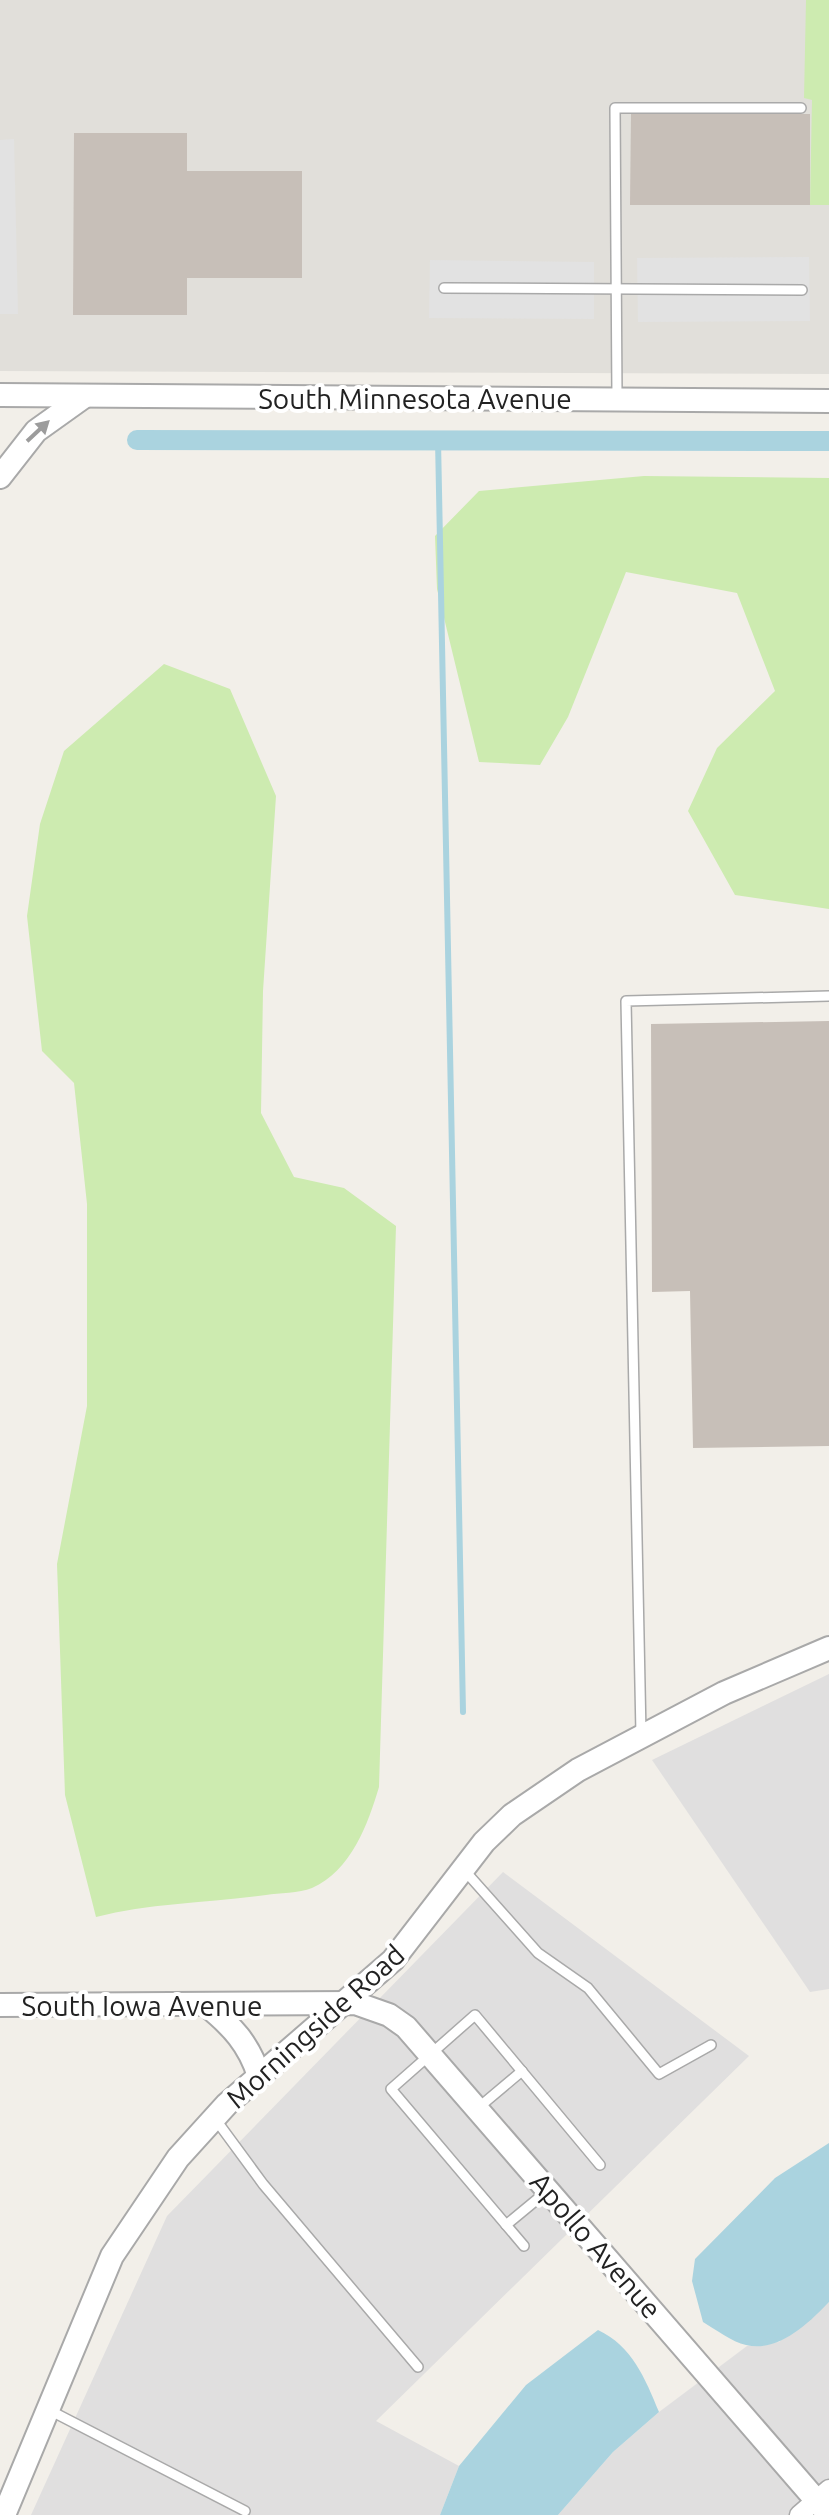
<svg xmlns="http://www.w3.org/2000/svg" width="829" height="2515" font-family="Ubuntu,sans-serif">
<rect width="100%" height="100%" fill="#f2efe9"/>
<g fill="#e0dfdf">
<path d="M829 1674V1989L810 1992 652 1760Z"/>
<path d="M503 1872 749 2056 376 2421 459 2466 440 2515H31L167 2216Z"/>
<path d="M829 2302V2515H558L613 2452 659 2412 747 2346 779 2342Z"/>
</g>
<path fill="#e1dfda" d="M0 0H829V374L0 371Z"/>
<g fill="#cdebb0">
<path d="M806 0H829V205H810L812 100 804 98Z"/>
<path d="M644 476 829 478V909L735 895 688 811 717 748 775 691 737 593 626 572 568 717 540 765 479 762 437 589 435 536 479 491Z"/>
<path d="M164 664 230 689 276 796 263 991 261 1113 294 1177 344 1188 396 1226 379 1787C368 1824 351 1871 312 1888 299 1893 279 1893 266 1895 209 1903 151 1903 96 1917L65 1795 57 1564 87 1406V1204L74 1083 42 1051 27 916 40 824 64 751Z"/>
</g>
<g fill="#e2e2e2">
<path d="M14 139 18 314H0V140Z"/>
<path d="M809 257 810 321 638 322 637 258Z"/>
<path d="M430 260 594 262V319L429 318Z"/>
</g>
<g fill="#aad3df">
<path d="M829 2143V2302C809 2323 778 2353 746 2345 732 2342 715 2329 703 2322L692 2281 695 2259 775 2178Z"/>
<path d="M598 2330C632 2346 645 2378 659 2412L613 2452 558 2515H440L459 2466 526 2385Z"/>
</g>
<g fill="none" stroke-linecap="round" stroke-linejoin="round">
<path stroke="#aad3df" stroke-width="6" d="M438 440 463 1712"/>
<path stroke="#aad3df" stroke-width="20" d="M137 440 829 441"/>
</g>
<g fill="#c7bfb8">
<path d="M631 113 810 114V205H630Z"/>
<path d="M74 133H187V171H302V278H187V315H73Z"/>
<path d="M829 1021V1446L693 1448 690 1291 652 1292 651 1024Z"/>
</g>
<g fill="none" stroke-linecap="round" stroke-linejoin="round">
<g stroke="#a9a9a9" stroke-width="12">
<g id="service">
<path d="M444 288 802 290"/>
<path d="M617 397 615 108H801"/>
<path d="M641 1734 626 1001 829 996"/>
<path d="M465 1871 538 1953 588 1988 659 2074 711 2045"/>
<path d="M478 2108 522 2071"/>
<path d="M216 2120 263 2184 418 2367"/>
<path d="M506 2225 546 2192"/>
<path d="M524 2246 391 2089 475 2015 600 2165"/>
<path d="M51 2411 245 2511"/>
</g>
</g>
<g stroke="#a9a9a9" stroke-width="21">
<path id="minor" d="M799 2515 829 2489"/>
</g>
<g stroke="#a9a9a9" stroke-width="26">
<g id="tertiary">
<path d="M0 395 829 401"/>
<path d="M0 477 36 431 85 396"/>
<path d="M0 2005 355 2003 389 2015 406 2027 829 2515"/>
<path d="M206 2005C232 2026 249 2044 259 2076"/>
<path d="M4 2515 112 2256 178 2158 227 2104 393 1960 484 1842 512 1815 578 1770 724 1693 829 1648"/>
</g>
</g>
<use href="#service" stroke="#fff" stroke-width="9"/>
<use href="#minor" stroke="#fff" stroke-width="18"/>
<use href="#tertiary" stroke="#fff" stroke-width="22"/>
</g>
<defs><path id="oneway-solid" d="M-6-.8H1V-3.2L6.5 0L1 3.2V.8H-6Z" transform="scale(2.5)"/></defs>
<use fill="#9c9c9c" href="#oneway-solid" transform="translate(38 431) rotate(-43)"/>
<g text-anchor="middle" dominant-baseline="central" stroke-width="8" stroke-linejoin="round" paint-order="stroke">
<g font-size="28" fill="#222" stroke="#fff">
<text x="415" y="398">South Minnesota Avenue</text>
<text x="142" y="2005">South Iowa Avenue</text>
<text transform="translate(315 2026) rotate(-42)">Morningside Road</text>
<text transform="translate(596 2245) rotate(49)">Apollo Avenue</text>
</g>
</g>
</svg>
